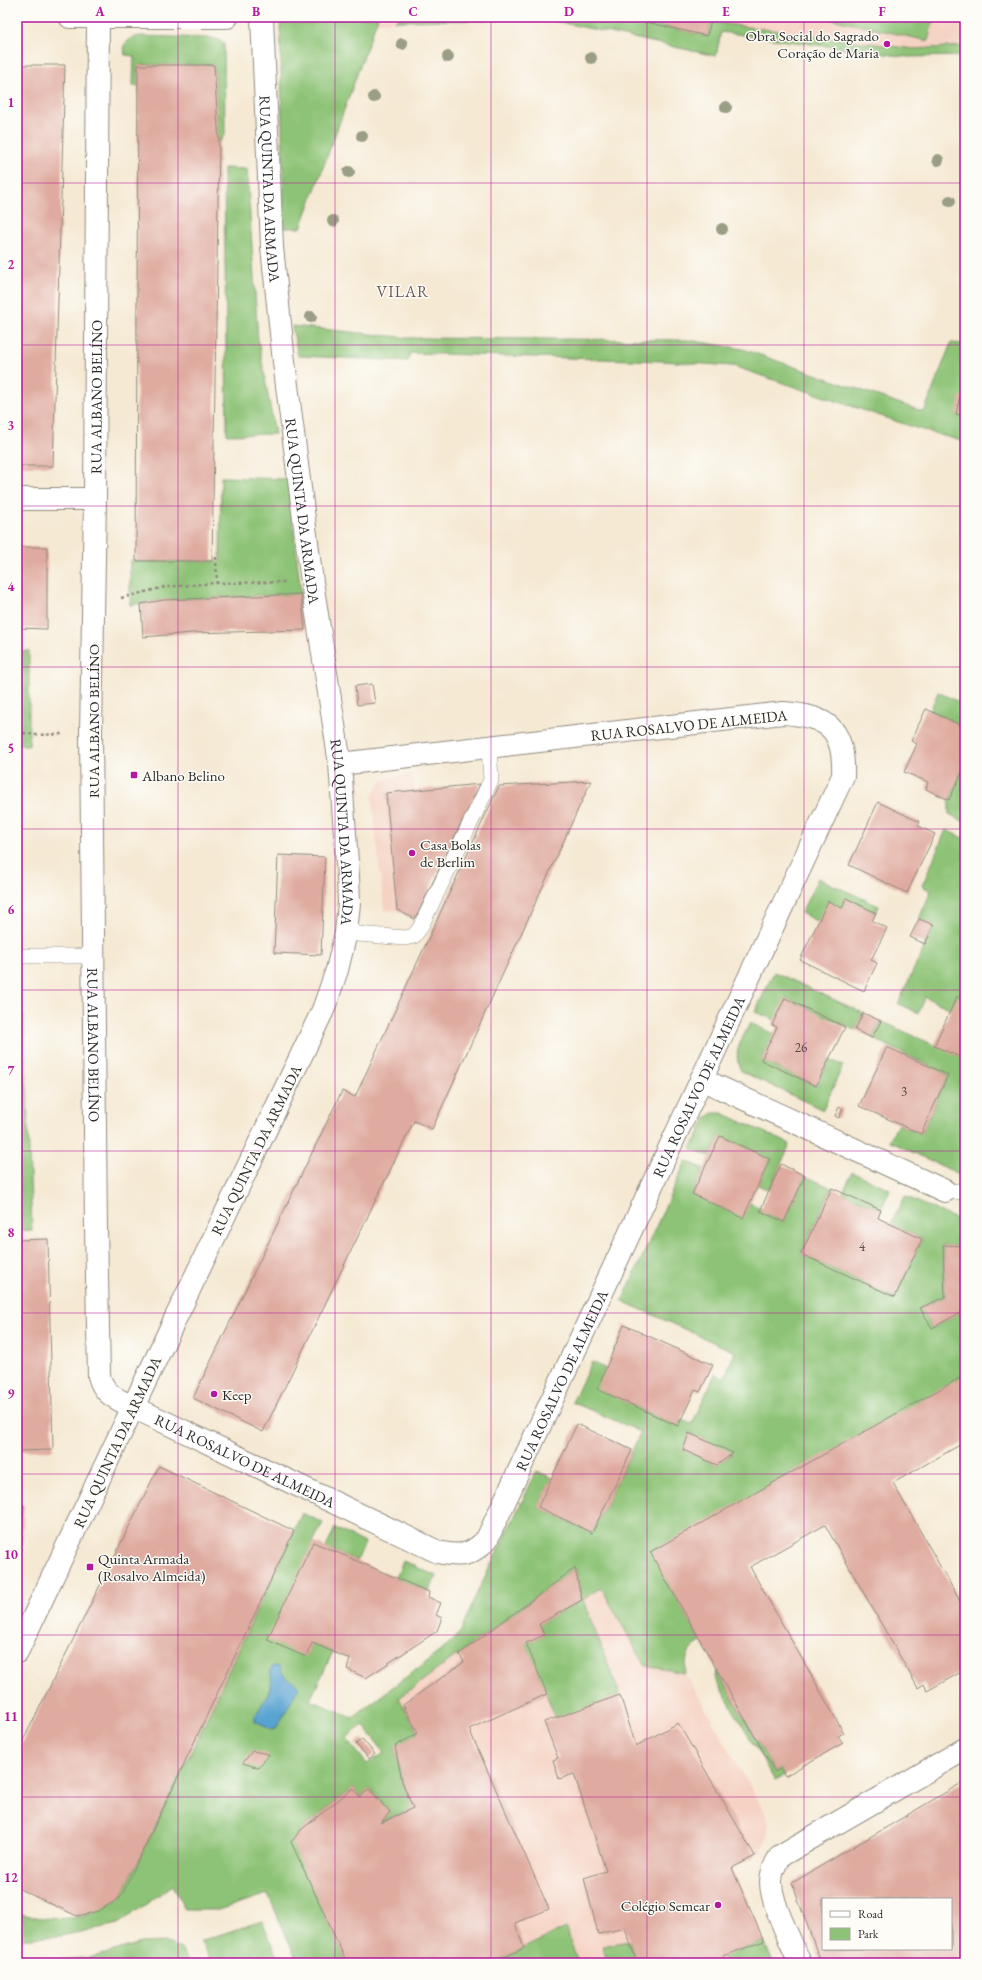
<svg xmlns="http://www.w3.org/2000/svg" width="982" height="1980" font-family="'EB Garamond',serif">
<rect width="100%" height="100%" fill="#fdfcf7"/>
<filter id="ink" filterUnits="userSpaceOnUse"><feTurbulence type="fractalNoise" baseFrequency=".025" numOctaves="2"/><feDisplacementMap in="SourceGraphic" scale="8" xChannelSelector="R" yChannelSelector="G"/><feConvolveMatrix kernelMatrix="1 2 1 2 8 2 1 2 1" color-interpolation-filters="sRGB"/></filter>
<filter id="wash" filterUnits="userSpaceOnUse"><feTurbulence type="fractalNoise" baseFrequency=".012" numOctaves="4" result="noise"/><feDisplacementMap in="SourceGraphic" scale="16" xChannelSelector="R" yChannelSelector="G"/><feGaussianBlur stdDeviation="0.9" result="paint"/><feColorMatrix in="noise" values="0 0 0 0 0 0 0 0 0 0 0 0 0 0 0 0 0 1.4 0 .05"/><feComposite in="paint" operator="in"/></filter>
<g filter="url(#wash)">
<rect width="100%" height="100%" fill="#f5e9d3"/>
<g fill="#f5d2c2">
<path d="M280 17H965V56L908 57 721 32 716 56 546 19 395 21 281 27Z"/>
<path d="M412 774 414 790 480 784 415 919 397 910 384 911 372 797 376 788 383 780 397 776Z"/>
<path d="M575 1568 582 1600 601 1587 645 1666 685 1673 762 1807 769 1821 768 1832 762 1851 732 1868 773 1963H578L566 1928 492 1963H347L292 1832 367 1764 418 1733 399 1698Z"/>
</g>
<g fill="#8dc376" stroke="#5c7750" fill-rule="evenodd">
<path d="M280 17H378L301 228H284Z"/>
<path d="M400 17H621L707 36 711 22 913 49 965 46V56L908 57 721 32 716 56 546 19 395 21Z"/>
<path d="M822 17H934L928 41Z"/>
<path d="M140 36 211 38 220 40 224 43 225 134 219 143 214 65H138V87L133 86 134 56 125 55 124 45 131 38Z"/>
<path d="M224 168 247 169 258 339 275 434 227 435Z"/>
<path d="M292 326 410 338 688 340 743 349 924 412 951 343 965 344V442L916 428 733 366 663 361 410 353 408 361 298 356Z"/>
<path d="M221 477 288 479 301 594 164 600 130 605V561H220Z"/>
<rect x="17" y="651" width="12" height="94"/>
<path d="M938 692 965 705V727L930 711Z"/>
<path d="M965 766V822L949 814V800Z"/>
<path d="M946 830 965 839V1000L957 996 951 1009 925 997 919 1013 898 1004 934 925 919 919 931 891 922 886Z"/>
<path d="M818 878 879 906 876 913 846 898 842 908 818 922 801 913Z"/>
<path d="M774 972 863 1013 855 1030 786 998 775 1020 755 1012Z"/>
<path d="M17 1015H24L32 1230 17 1231Z"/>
<path d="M881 1021 965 1059V1177L889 1141 898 1124 921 1134 948 1075 872 1038Z"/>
<path d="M750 1023 774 1034 761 1060 816 1086 829 1060 843 1065 823 1110 741 1071C732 1051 741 1042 750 1023Z"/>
<path d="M713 1113H722L790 1144 769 1190 758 1185 770 1159 720 1136 710 1156 691 1149 706 1118Z"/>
<path d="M686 1161 704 1169 692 1194 743 1217 750 1203 761 1208 760 1211 784 1222 805 1176 832 1188 801 1254 895 1297 922 1239 891 1224 905 1196 965 1223V1246L943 1245 945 1297 920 1308 932 1328 965 1310V1375L657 1563 701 1642C686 1650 687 1657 685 1673L645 1666 601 1587 583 1600 620 1695 556 1719 526 1643 544 1635 539 1624 582 1600 575 1568 399 1698 418 1733 395 1747 402 1781 413 1808 380 1823 390 1812 370 1789 360 1797 353 1788 301 1830 292 1842 347 1963H298L268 1894 218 1910H185L173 1885 118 1924 61 1936 17 1939V1912C39 1921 79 1921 100 1910 108 1907 114 1901 121 1897L193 1748 302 1513 323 1523 313 1542 306 1656 312 1643 333 1652 310 1700 353 1717 447 1646 461 1631 476 1595 537 1471 552 1478 538 1507 592 1533 641 1432 572 1402 592 1362 606 1369 598 1389 678 1426 681 1420 692 1424 715 1374 724 1378 735 1352 622 1301ZM690 1433 732 1454 717 1465 683 1450ZM363 1725 385 1753 367 1764 346 1738Z"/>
<path d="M852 1172 890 1189 881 1210 843 1193Z"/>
<path d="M335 1528 365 1543 357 1561 326 1548Z"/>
<path d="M403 1561 436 1576 429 1592 396 1578Z"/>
<path d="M717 1671 775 1772 781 1769 785 1776 775 1781 718 1684 716 1677Z"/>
<path d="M262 1921 281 1963H212L200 1941Z"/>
<path d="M566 1928 578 1963H492Z"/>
<path d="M629 1941 637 1963H608L602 1946Z"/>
<path d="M764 1941 773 1963H725L723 1956Z"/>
<path d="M165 1942 181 1949 189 1963H17L94 1957 141 1943Z"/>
</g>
<path fill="#59a3d1" stroke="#42677e" d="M276 1666 280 1667C282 1679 293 1680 299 1687L277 1727 272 1729 255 1721V1716C263 1702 276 1687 270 1671L272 1667Z"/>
<g id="blocks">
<g fill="#dfaa9f" fill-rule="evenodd">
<path d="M624 17H712L707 36Z"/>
<path d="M17 65H65L53 466H17Z"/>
<path d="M138 65H214L219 143 212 561H136Z"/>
<path d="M960 396 965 397V416L956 414Z"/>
<path d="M17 547H47V629L17 628Z"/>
<path d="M301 594 305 630 192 633 143 637 141 604 164 600Z"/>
<path d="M372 684 375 703 357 705 355 686Z"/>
<path d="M926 709 965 727V766L949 800 926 789 928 782 904 772 917 744 911 741Z"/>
<path d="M591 781 432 1129 414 1121 263 1432 193 1398 342 1091 355 1097 499 786Z"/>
<path d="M480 784 415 919 397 910 386 793Z"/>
<path d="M878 802 920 822 918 826 935 834 907 893 849 865Z"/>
<path d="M278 855 325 857 321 955 274 953Z"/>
<path d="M846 898 876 913 872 921 887 928 871 960 877 963 864 991 800 960 828 901 842 908Z"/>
<path d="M919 919 934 925 925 944 910 937Z"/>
<path d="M957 996 965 1000V1059L934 1046Z"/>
<path d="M785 998 845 1027 816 1086 761 1060 777 1027 772 1025Z"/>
<path d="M863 1013 881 1021 872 1038 855 1030Z"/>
<path d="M887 1047 948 1075 921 1134 859 1106Z"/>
<path d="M839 1107 843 1109 839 1118 835 1116Z"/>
<path d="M720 1136 770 1159 743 1218 692 1194Z"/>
<path d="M781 1164 805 1176 784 1222 760 1211Z"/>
<path d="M832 1188 881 1210 878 1218 922 1239 895 1297 801 1254Z"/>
<path d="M48 1239 53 1450 17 1451V1240Z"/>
<path d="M943 1245 965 1246V1310L932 1328 920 1308 945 1297Z"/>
<path d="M624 1325 713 1365 700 1392 695 1390 678 1426 597 1389Z"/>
<path d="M965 1375V1442L893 1483 965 1610V1670L927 1691 924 1684 918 1688 825 1525 750 1567 844 1733 838 1736 843 1743 785 1776 781 1769 775 1772 650 1552Z"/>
<path d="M577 1424 632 1450 592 1533 538 1507Z"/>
<path d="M689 1433 733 1453 717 1465 683 1450Z"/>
<path d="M159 1466 294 1531 121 1897 99 1911 77 1916 17 1888V1753Z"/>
<path d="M17 1504 24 1505 20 1577 17 1576Z"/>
<path d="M313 1542 429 1592 428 1597 441 1603 436 1615 442 1618 437 1631 366 1678 347 1669 350 1659 312 1643 306 1657 267 1640Z"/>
<path d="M575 1568 582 1600 539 1624 544 1635 526 1643 547 1694 469 1729 549 1909 515 1923 524 1948 492 1963H347L291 1842 301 1830 353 1788 360 1797 369 1789 390 1812 380 1823 413 1808 402 1781 395 1746 418 1733 403 1705 464 1662 459 1654Z"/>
<path d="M620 1695 636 1746 678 1723 755 1856 732 1868 764 1941 723 1956 725 1963H637L625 1928 598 1934 584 1878 606 1871 574 1774 559 1779 553 1760 558 1758 544 1722Z"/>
<path d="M362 1739 375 1754 369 1759 356 1744Z"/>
<path d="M252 1751 269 1754 259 1768 243 1763Z"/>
<path d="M965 1781V1963H821L792 1883ZM823 1899H951V1949H823Z"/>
</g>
</g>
</g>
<g filter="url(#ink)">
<use href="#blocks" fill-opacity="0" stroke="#908a7f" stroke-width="1"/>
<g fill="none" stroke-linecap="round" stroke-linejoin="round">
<g stroke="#908a7f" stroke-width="16">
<g id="service">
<path d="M346 933 405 938 414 936 420 928 491 780 489 747"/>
<path d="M17 956H94"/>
<path d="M945 1191 965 1192"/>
</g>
</g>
<g stroke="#908a7f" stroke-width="24">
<g id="minor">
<path d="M70 17H227"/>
<path id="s1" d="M262 17 272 247 284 362 312 582 340 764 348 876 349 903 346 933 337 970 323 1010 133 1407 438 1552C461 1557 471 1556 487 1539L843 776C845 729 828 716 783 713L340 764"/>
<path id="s2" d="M95 499 98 17"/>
<path d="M701 1079 945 1191"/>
<path d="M800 1963C791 1941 771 1904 771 1882 771 1872 775 1864 780 1856L965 1749"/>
</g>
</g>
<g stroke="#908a7f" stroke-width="24">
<g id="tertiary">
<path id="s3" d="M17 499H95L91 734 96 1228 99 1376C104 1395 117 1399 133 1407L17 1652"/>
</g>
</g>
<g stroke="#908a7f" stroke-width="2.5" stroke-dasharray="3 3" stroke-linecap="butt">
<path d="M216 557 217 583"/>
<path d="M121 598 165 587 217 583 285 582"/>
<path d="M17 732 37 735 63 734"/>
</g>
<use href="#service" stroke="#fff" stroke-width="15"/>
<use href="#minor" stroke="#fff" stroke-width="22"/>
<use href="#tertiary" stroke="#fff" stroke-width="22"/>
</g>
<g fill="#999e85">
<circle cx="402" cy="44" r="6"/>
<circle cx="448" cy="57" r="6"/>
<circle cx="591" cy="58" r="6"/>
<circle cx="374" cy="97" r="6"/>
<circle cx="726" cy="107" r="6"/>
<circle cx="362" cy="136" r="6"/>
<circle cx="938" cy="160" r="6"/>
<circle cx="349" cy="172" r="6"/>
<circle cx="950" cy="201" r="6"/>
<circle cx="333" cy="221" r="6"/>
<circle cx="722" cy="229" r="6"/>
<circle cx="311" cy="317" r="6"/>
</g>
</g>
<path fill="none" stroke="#b5179e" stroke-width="1" stroke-opacity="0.55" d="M178 17V1963M335 17V1963M491 17V1963M647 17V1963M804 17V1963M17 183H965M17 345H965M17 506H965M17 667H965M17 829H965M17 990H965M17 1151H965M17 1313H965M17 1474H965M17 1635H965M17 1797H965"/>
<g fill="#b5179e" stroke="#fdfcf7" stroke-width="1.5">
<circle cx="887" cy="44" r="4"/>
<rect x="130" y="771" width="8" height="8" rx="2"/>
<circle cx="412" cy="853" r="4"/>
<circle cx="214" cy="1394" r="4"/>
<rect x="86" y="1563" width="8" height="8" rx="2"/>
<circle cx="718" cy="1905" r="4"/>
</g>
<g text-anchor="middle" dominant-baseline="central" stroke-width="3" stroke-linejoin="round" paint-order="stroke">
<g font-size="13" fill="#584b48">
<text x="801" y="1047">26</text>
<text x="904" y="1091">3</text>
<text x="862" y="1246">4</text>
</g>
<g font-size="15" fill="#2b2b2b" stroke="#fdfcf7" text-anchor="start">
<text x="879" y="35" text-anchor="end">Obra Social do Sagrado<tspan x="879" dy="17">Coração de Maria</tspan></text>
<text x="142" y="775">Albano Belino</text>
<text x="420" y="844">Casa Bolas<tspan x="420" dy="17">de Berlim</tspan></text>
<text x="222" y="1394">Keep</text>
<text x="98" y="1558">Quinta Armada<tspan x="98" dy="17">(Rosalvo Almeida)</tspan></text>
<text x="710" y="1905" text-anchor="end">Colégio Semear</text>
</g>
<g font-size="15" fill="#2b2b2b" stroke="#fdfcf7">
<text stroke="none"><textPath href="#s1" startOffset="172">RUA QUINTA DA ARMADA</textPath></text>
<text stroke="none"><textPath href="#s2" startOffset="102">RUA ALBANO BELÍNO</textPath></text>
<text stroke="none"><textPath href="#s1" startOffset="496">RUA QUINTA DA ARMADA</textPath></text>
<text transform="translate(93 721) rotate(-90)">RUA ALBANO BELÍNO</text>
<text transform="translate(689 725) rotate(-6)">RUA ROSALVO DE ALMEIDA</text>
<text stroke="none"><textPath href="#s1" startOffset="820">RUA QUINTA DA ARMADA</textPath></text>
<text stroke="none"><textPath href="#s3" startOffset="624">RUA ALBANO BELÍNO</textPath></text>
<text stroke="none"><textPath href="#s1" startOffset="2333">RUA ROSALVO DE ALMEIDA</textPath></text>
<text transform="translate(256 1150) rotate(-64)">RUA QUINTA DA ARMADA</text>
<text stroke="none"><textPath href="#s1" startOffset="2009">RUA ROSALVO DE ALMEIDA</textPath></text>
<text transform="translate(117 1442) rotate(-65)">RUA QUINTA DA ARMADA</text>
<text stroke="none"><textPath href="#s1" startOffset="1566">RUA ROSALVO DE ALMEIDA</textPath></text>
</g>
<g font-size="16" letter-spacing="1" fill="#6a5754" stroke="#fdfcf7">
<text x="403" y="291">VILAR</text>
</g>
</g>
<rect width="982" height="1980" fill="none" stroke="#fdfcf7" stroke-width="44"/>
<rect x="822" y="1898" width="130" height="52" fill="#fdfcf7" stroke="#a9a8a5"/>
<rect x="830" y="1911" width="20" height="6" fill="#ffffff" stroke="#a9a8a5"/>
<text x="858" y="1918" font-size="12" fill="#2b2b2b">Road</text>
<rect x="830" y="1928" width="20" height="12" fill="#8dc376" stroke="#a9a8a5"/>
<text x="858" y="1938" font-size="12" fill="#2b2b2b">Park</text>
<rect x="22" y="22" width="938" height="1936" fill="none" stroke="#b5179e" stroke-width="1.5"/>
<g font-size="13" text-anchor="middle" font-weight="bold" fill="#b5179e">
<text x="100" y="16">A</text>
<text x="256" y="16">B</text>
<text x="413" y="16">C</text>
<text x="569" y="16">D</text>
<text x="726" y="16">E</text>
<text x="882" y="16">F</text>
<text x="11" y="107">1</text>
<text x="11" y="269">2</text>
<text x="11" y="430">3</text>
<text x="11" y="591">4</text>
<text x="11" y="753">5</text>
<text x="11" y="914">6</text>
<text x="11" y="1075">7</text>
<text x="11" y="1237">8</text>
<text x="11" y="1398">9</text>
<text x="11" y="1559">10</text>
<text x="11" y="1721">11</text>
<text x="11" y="1882">12</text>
</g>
</svg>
